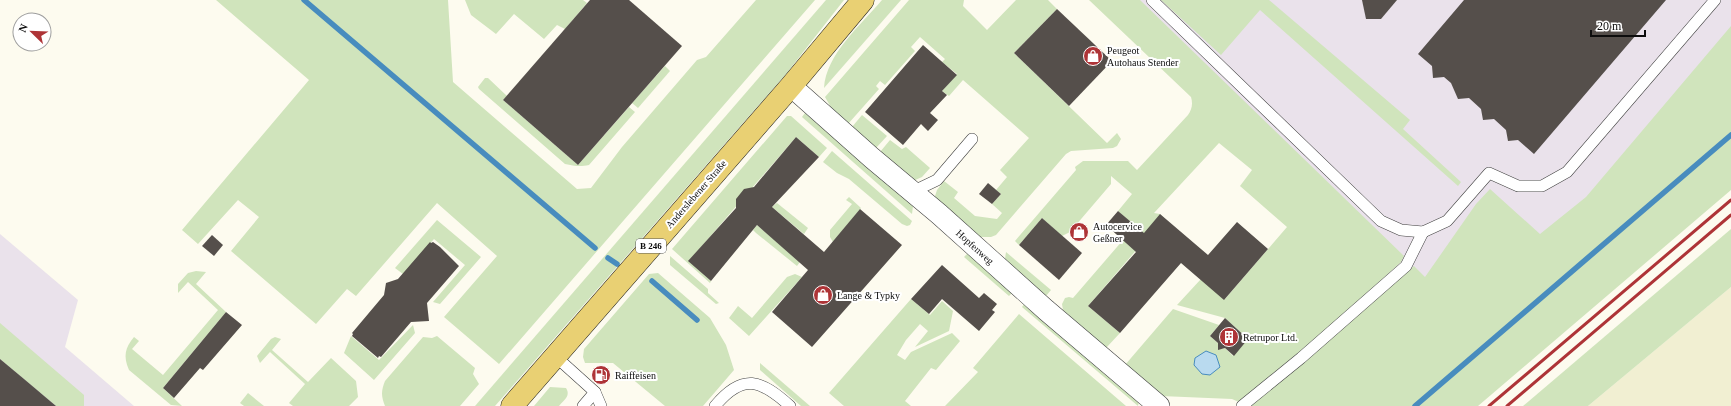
<svg xmlns="http://www.w3.org/2000/svg" width="1731" height="406" font-family="Georgia,serif">
<rect width="100%" height="100%" fill="#fdfbef"/>
<g fill="#eae2eb">
<path d="M1130 0H1731V96L1540 263 1425 286Z"/>
<path d="M0 234 78 300 65 347 134 406H0Z"/>
</g>
<path fill="#f1efd2" d="M1731 287V406H1588Z"/>
<g fill="#d0e4bc">
<path d="M216 0H448L453 82 577 189 591 188 622 147 697 60 706 57 756 0H815L499 364 444 317 497 256 437 203 356 296 347 289 316 324 231 251 259 217 238 200 198 244 182 230 309 80Z"/>
<path d="M465 0H583L587 3 565 29 557 25 544 39 514 14 496 34 471 15Z"/>
<path d="M826 0H844L786 74 495 406H475Z"/>
<path d="M882 0H901L824 88C826 54 861 25 882 0Z"/>
<path d="M909 0H964L963 6 987 30 1016 0H1048L1057 9 1014 53 1107 143 1117 133 1121 139 1117 146 1113 148 1071 151 1066 154 996 235 991 237H980L934 199 937 190 944 181 958 192 954 198 975 216 997 219 1002 213 992 204 1001 194 996 190 1007 177 1000 170 1029 138 963 80 949 96 942 91 957 74 942 62 945 59 920 37 911 47 915 51 885 85 880 81 876 86 879 89 848 124 833 111 825 97Z"/>
<path d="M1089 0H1140L1404 256 1401 262 1300 354 1241 403 1232 399 1161 396 1125 365 1173 309 1219 325 1210 336 1218 343V346L1222 349 1225 348 1233 356 1248 339 1225 318 1177 305 1201 279 1225 299 1287 227 1240 186 1252 170 1219 143 1154 213 1160 214 1164 218 1088 306 1120 333 1106 348 1063 310 1062 304 1065 298 1069 297 1073 298 1123 240 1119 237 1131 223 1118 211 1132 194 1111 176V184L1070 232 1062 236 1042 218 1019 245 1015 241 1076 170 1075 167 1083 161H1128L1137 170 1188 115C1192 109 1193 104 1191 97Z"/>
<path d="M1161 0H1269L1410 120 1403 129 1461 182 1458 186 1260 10 1221 55Z"/>
<path d="M1731 26V190L1478 406H1251L1305 361 1414 266 1425 277 1476 204 1490 189 1540 234 1586 197Z"/>
<path d="M665 66 670 71 638 108 632 103Z"/>
<path d="M485 78H488L507 96 503 100 578 165 629 107 635 112 589 165C580 167 574 166 565 164L479 89 478 87Z"/>
<path d="M805 113 913 206 912 214 802 117Z"/>
<path d="M862 115 887 136 876 148 852 127Z"/>
<path d="M787 116H791L827 148 819 157 796 137 689 261 711 281 710 283 672 249Z"/>
<path d="M890 140 902 149 906 147 930 168 922 177 913 181 880 152Z"/>
<path d="M832 151 912 221 910 225 907 226 902 224 849 179 837 173 823 162Z"/>
<path d="M849 197 861 208 833 242 830 237V230L852 204 846 200Z"/>
<path d="M777 203 808 228 804 234 772 207Z"/>
<path d="M437 220 481 257 440 304 433 302 465 265 434 239 403 274 395 268Z"/>
<path d="M757 225 800 262 797 266 756 233 753 230Z"/>
<path d="M1731 229V287L1588 406H1523Z"/>
<path d="M1006 252 1051 290 1046 296 1005 259Z"/>
<path d="M968 253 1013 292 1009 296 964 257Z"/>
<path d="M670 256 708 289V293L719 303 716 304 670 265Z"/>
<path d="M196 271 206 272 196 284 226 312 163 388 182 406 171 405 129 370C123 356 125 348 134 337L139 341 132 349 163 375 218 310 188 282 178 293V284L188 273Z"/>
<path d="M658 273 710 318 726 345 734 370 703 406H665L613 363H585L583 357 584 349 649 274Z"/>
<path d="M795 274 802 277 749 336 729 318 738 306 752 318 787 277Z"/>
<path d="M911 299 930 315 942 301 953 311 949 331 915 347 928 331 920 324 906 340 897 355 905 360 911 352 952 333 960 341 936 370 931 368 905 401 911 406H844L829 393Z"/>
<path d="M1025 303 1139 401 1138 406 1022 307Z"/>
<path d="M1019 314 1126 406H945L978 372 973 368Z"/>
<path d="M0 323 84 395V406H56L0 359Z"/>
<path d="M413 325 415 333 374 380 344 353 351 336 379 360Z"/>
<path d="M437 336 475 368 473 374 479 384 460 406H385C381 396 381 391 385 381L423 337 432 338Z"/>
<path d="M275 337 281 339 272 350 308 382 331 358 356 381 358 397 349 406H293L289 403 305 384 270 352 260 363 257 356 271 339Z"/>
<path d="M760 363 810 406H801L760 370Z"/>
<path d="M550 387 566 388C571 396 564 400 559 406H534Z"/>
<path d="M248 393 264 406H244L240 403Z"/>
</g>
<path fill="#b9daef" stroke="#488cbe" d="M1206 351 1216 355 1220 367 1210 375 1202 374 1194 365 1195 358Z"/>
<g fill="none" stroke-linecap="round" stroke-linejoin="round">
<g stroke="#488cbe" stroke-width="5.5">
<path d="M304 0 595 248"/>
<path d="M608 258 617 264"/>
<path d="M652 281 697 320"/>
<path d="M1415 406 1731 135"/>
</g>
</g>
<g fill="#554f4b">
<path d="M590 0H629L682 46 578 165 503 100Z"/>
<path d="M1362 0H1397L1381 19H1366Z"/>
<path d="M1464 0H1666L1534 154 1518 140 1508 141 1506 130 1494 119 1483 120 1481 109 1469 98 1458 99 1451 83 1444 77 1433 78 1432 66 1418 54Z"/>
<path d="M1057 9 1112 61 1069 106 1014 53Z"/>
<path d="M923 45 957 75 942 91 947 95 930 113 938 120 928 131 921 124 903 145 865 112Z"/>
<path d="M796 137 819 157 772 207 824 252 860 209 902 245 812 347 772 312 808 270 757 225 711 281 688 261 736 208V199L744 189 754 187Z"/>
<path d="M988 183 1001 194 992 204 979 194Z"/>
<path d="M1118 211 1144 233 1160 214 1208 255 1237 222 1268 249 1224 300 1181 263 1120 333 1088 306 1136 252 1106 225Z"/>
<path d="M1042 218 1082 253 1059 280 1019 245Z"/>
<path d="M212 235 223 245 214 256 202 246Z"/>
<path d="M430 242 431 243 433 242 440 247 459 266 427 303 429 321 411 322 381 357 379 356 378 358 352 336 353 334 352 333 384 295 386 283 398 279Z"/>
<path d="M942 265 979 298 984 293 997 304 992 310 995 312 979 331 942 299 929 314 911 299Z"/>
<path d="M226 312 242 325 203 370 200 368 174 398 163 388Z"/>
<path d="M1225 318 1248 339 1234 356 1225 348 1218 350V343L1210 336Z"/>
<path d="M0 359 24 379 56 406H0Z"/>
</g>
<g fill="none" stroke-linecap="round" stroke-linejoin="round">
<g stroke="#404040" stroke-width="12">
<g id="service">
<path d="M1152 0 1381 221 1401 230 1423 232 1447 221 1489 173 1518 186H1542L1567 172 1715 0"/>
<path d="M912 192 937 180 972 139"/>
<path d="M555 356 595 392 583 406"/>
<path d="M595 392 601 406"/>
<path d="M715 406C743 372 761 380 790 406"/>
<path d="M1242 406 1301 358 1406 266 1423 232"/>
</g>
</g>
<g stroke="#404040" stroke-width="22">
<path id="minor" d="M791 86 872 158 939 214 1046 310 1159 406"/>
</g>
<g stroke="#1e1e1e" stroke-width="23">
<path id="primary" d="M512 406 791 86 863 0"/>
</g>
<use href="#service" stroke="#fff" stroke-width="11"/>
<use href="#minor" stroke="#fff" stroke-width="21"/>
<use href="#primary" stroke="#e9d073" stroke-width="22"/>
<g stroke="#ae3437" stroke-width="3">
<path d="M1489 406 1731 200"/>
<path d="M1507 406 1731 215"/>
</g>
</g>
<defs>
<g id="shop-disc" transform="scale(1)"><circle r="9.5" fill="#ae3437" stroke="#fff"/><path d="M-5-2.5h2.3a2.7 3.5 0 0 1 5.4 0H5L5.5 6h-11ZM-1.5-2.5h3a1.5 2.3 0 0 0-3 0Z" fill="#fff"/></g>
<g id="building-disc" transform="scale(1)"><circle r="9.5" fill="#ae3437" stroke="#fff"/><path d="M-4-6H4V6H1V3H-1V6H-4ZM-2.5-4.3h1.7v1.8h-1.7ZM.8-4.3h1.7v1.8H.8ZM-2.5-1h1.7V.8h-1.7ZM.8-1h1.7V.8H.8Z" fill="#fff"/></g>
<g id="fuel-disc" transform="scale(1)"><circle r="9.5" fill="#ae3437" stroke="#fff"/><path d="M-5.5-6h7V0h2V4h1.3V-2.5L3-4.5l.8-.8L6-3V5H2.5V1h-1V6h-7ZM-4.2-4.7v3.2H.2V-4.7Z" fill="#fff"/></g>
</defs>
<g fill-rule="evenodd">
<use href="#shop-disc" x="1093" y="56"/>
<use href="#shop-disc" x="1079" y="232"/>
<use href="#shop-disc" x="823" y="295"/>
<use href="#building-disc" x="1229" y="337"/>
<use href="#fuel-disc" x="601" y="375"/>
</g>
<g text-anchor="middle" dominant-baseline="central" stroke-width="4" stroke-linejoin="round" paint-order="stroke">
<rect fill="#fff" stroke="#565656" stroke-width="1" x="636" y="239" width="30" height="14" rx="3"/>
<g font-size="9" font-weight="bold" fill="#0d0d0d">
<text x="651" y="246">B 246</text>
</g>
<g font-size="10" fill="#0d0d0d" stroke="#fff" text-anchor="start">
<text x="1107" y="50">Peugeot<tspan x="1107" dy="12">Autohaus Stender</tspan></text>
<text x="1093" y="226">Autocervice<tspan x="1093" dy="12">Geßner</tspan></text>
<text x="837" y="295">Lange &amp; Typky</text>
<text x="1243" y="337">Retrupor Ltd.</text>
<text x="615" y="375">Raiffeisen</text>
</g>
<g font-size="10" fill="#0d0d0d" stroke="#fff">
<text transform="translate(696 194) rotate(-49)">Anderslebener Straße</text>
<text transform="translate(975 247) rotate(42)">Hopfenweg</text>
</g>
</g>
<g transform="translate(32 32) rotate(293)"><circle r="19" fill="#ffffff" stroke="#9e9e9e"/>
<path d="M0-3L7 15L0 10L-7 15Z" fill="#ae3437"/>
<text y="-6" font-size="11" font-weight="bold" text-anchor="middle" fill="#0d0d0d">N</text>
</g>
<path d="M1591 30v6h54v-6" fill="none" stroke="#0d0d0d" stroke-width="2"/>
<text x="1597" y="30" font-size="12" fill="#0d0d0d" stroke="#ffffff" stroke-width="3" paint-order="stroke">20 m</text>
</svg>
